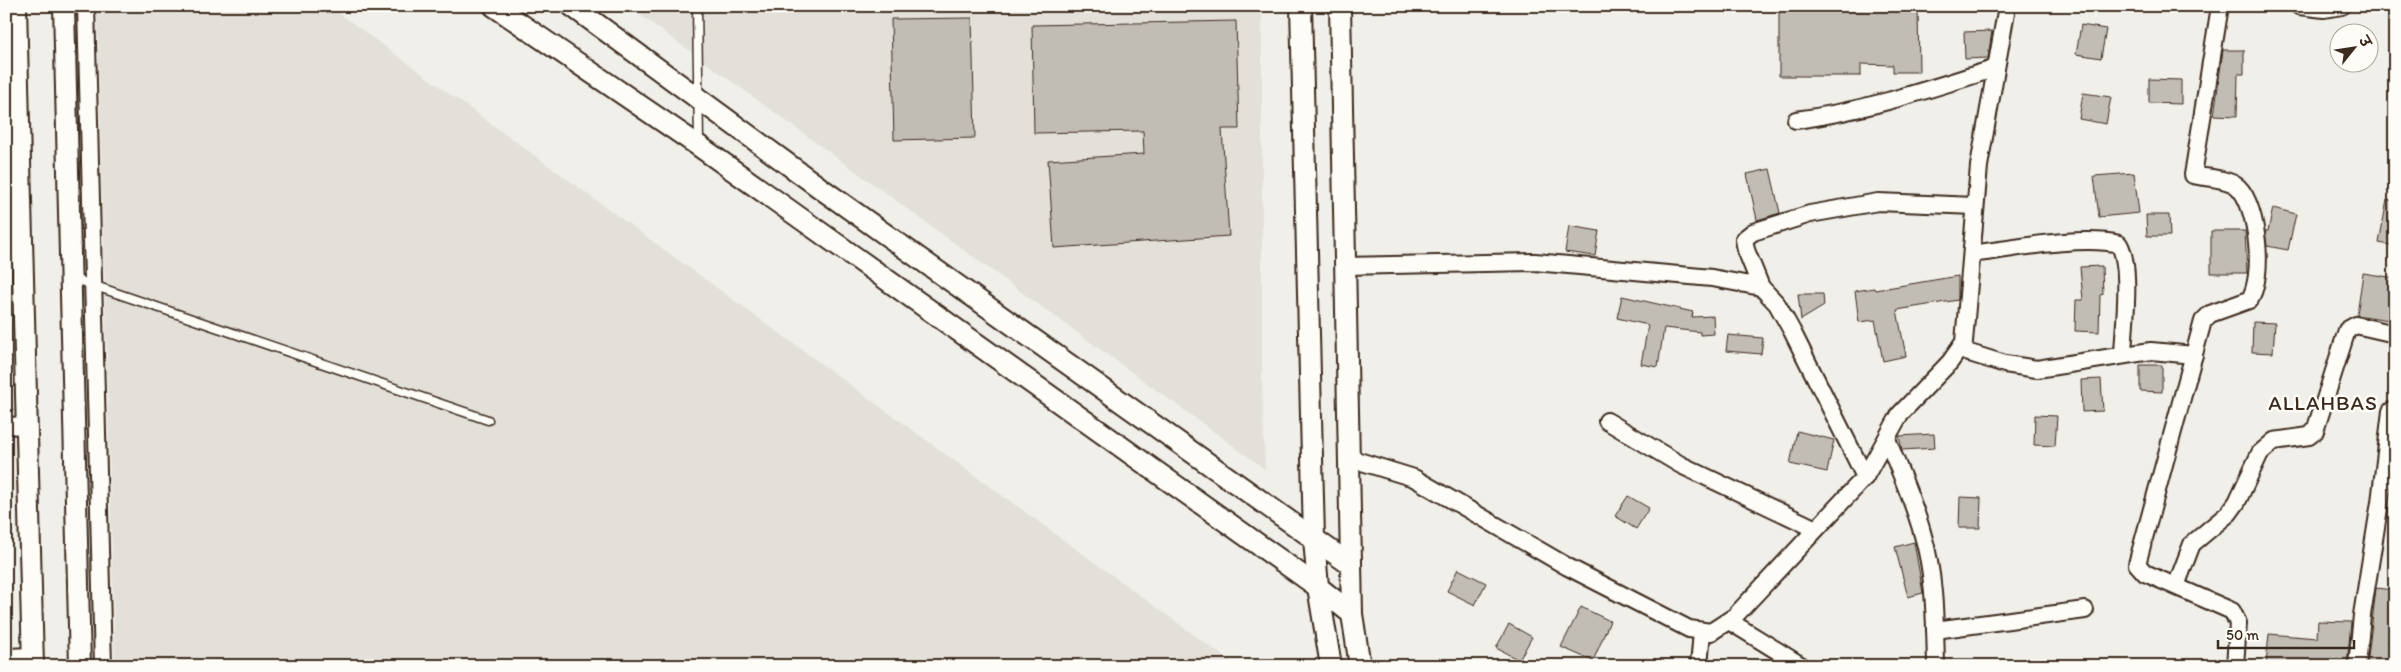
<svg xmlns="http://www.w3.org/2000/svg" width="2401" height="672" font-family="Itim,'Playpen Sans Deva',sans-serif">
<rect width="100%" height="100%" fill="#f1efea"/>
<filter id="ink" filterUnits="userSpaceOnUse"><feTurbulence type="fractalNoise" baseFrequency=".02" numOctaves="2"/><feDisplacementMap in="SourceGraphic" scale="10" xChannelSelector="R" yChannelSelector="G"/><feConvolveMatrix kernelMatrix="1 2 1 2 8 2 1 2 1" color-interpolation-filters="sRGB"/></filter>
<g filter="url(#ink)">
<g fill="#e3e0da">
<path d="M97 6H329L1237 666H115Z"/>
<path d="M628 6H1262V381L1265 469Z"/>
</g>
<g fill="#c1bcb4" stroke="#3b2a1e">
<path d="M1779 6H1918L1919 72H1893V65L1861 64V76H1779Z"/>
<path d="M972 18 975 138 894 140 891 19Z"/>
<path d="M1236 21 1239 129H1222L1229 236 1054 248 1048 160 1144 154 1143 131 1034 133 1032 25Z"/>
<path d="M2081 25 2106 29 2101 58 2076 54Z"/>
<path d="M1992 31 1988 58 1965 59 1964 32Z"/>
<path d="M2223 50H2244V74H2238L2237 116 2214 115Z"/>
<path d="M2149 79 2181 80V104L2149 103Z"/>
<path d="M2083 93 2111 97 2106 124 2079 119Z"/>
<path d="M1770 169 1780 213 1757 220 1747 174Z"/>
<path d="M2134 173 2139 213 2099 217 2094 176Z"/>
<path d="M2387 200 2395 201V246L2379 243Z"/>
<path d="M2273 208 2296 214 2288 250 2267 246 2265 231H2268Z"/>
<path d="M2146 215H2169L2170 236H2147Z"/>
<path d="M1569 226 1599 231 1595 256 1565 252Z"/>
<path d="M2211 231H2245L2247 273H2211Z"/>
<path d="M2102 266 2103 294 2100 295 2099 332 2075 331 2076 300H2083L2080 267Z"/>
<path d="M2363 273 2395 278V321L2357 315Z"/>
<path d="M1958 276V300L1897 310 1906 356 1883 361 1875 320 1859 322 1855 291 1874 288 1875 290Z"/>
<path d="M1798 294H1823L1824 306 1801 320Z"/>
<path d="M1622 296 1693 312 1692 317 1713 316 1714 334 1700 335V332L1664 328 1658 367 1641 364 1648 325 1617 318Z"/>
<path d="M2253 322 2275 323 2273 353 2252 352Z"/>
<path d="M1728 335 1763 338 1761 354 1726 351Z"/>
<path d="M2140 365H2162V392L2140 391Z"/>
<path d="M2101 379 2103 411 2082 412 2081 380Z"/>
<path d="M2035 415 2057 416 2055 446 2034 445Z"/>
<path d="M1797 431 1834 440 1827 472 1790 464Z"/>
<path d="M1934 434 1935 448 1902 450 1899 436Z"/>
<path d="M1628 496 1649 508 1636 529 1615 516Z"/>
<path d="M1960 497 1981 498 1980 528H1959Z"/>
<path d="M1914 542 1923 593 1908 597 1895 547Z"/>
<path d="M1458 569 1486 583 1475 605 1447 591Z"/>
<path d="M2376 588 2393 590 2388 643H2395V666H2367Z"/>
<path d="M1581 607 1610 621 1593 661 1561 647Z"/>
<path d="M2318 621 2351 622 2347 666 2266 664 2269 634 2317 638Z"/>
<path d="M1509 624 1532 637 1519 660 1496 648Z"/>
</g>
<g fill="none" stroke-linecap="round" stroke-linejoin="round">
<g stroke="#3b2a1e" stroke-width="11">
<g id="service">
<path d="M697 6 699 142"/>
<path d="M72 278 488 420"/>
</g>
</g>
<g stroke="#3b2a1e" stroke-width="20">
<g id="minor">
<path d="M86 6 103 666"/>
<path d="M2220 6 2193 175C2205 178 2228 178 2238 187 2258 206 2265 278 2249 300L2210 314 2203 321 2137 564 2145 573 2232 611 2238 623 2235 666"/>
<path d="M2299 6 2324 9 2342 6"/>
<path d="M1796 120C1865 111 1930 89 1996 68"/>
<path d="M1972 254C2010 249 2083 235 2119 244 2132 266 2124 327 2123 354"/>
<path d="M1345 266 1535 262 1712 278 1761 287"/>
<path d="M1960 350 2005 364 2037 369 2151 351 2194 355"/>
<path d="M1607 421 1681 465 1816 529"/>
<path d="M6 426 28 425"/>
<path d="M1887 439C1899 470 1913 500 1922 532 1935 574 1935 622 1936 666"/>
<path d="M1349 458 1414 478 1568 567 1689 629 1711 632 1734 617 1865 477 1900 414 1950 362 1964 342 1979 166 2007 6"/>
<path d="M1865 477 1792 331 1777 304 1761 287 1746 250 1744 239 1753 232 1810 214 1878 202 1975 206"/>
<path d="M2176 586 2192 544 2229 513 2237 502 2260 453 2274 441 2309 436 2315 431 2347 330 2356 325 2395 334"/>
<path d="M1729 621 1802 666"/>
<path d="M1935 630 2085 610"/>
<path d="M6 657 33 656"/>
<path d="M1699 666 1702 632"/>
<path d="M2357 666 2362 615 2380 502 2391 411"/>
</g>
</g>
<g stroke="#3b2a1e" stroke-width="24">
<g id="tertiary">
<path d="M16 6 33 666"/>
<path d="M64 6 80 666"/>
<path d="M494 6 699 146 1318 587 1352 614"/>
<path d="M572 6 823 190 1351 565"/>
<path d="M1301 6 1314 539 1318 587 1331 666"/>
<path d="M1340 6 1352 614 1360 666"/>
</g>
</g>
<use href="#service" stroke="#fdfcf7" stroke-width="8"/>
<use href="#minor" stroke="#fdfcf7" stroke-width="16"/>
<use href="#tertiary" stroke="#fdfcf7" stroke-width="20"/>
</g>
</g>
<g text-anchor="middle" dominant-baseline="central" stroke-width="5" stroke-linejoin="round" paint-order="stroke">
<g font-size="21" letter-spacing="1" fill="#3b2a1e" stroke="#fdfcf7">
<text x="2323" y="402">ALLAHBAS</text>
</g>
</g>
<rect width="2401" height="672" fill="none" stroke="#fdfcf7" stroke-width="25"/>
<rect x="12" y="12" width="2376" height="647" fill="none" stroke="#3b2a1e" stroke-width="2" filter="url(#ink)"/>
<g transform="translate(2354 48) rotate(60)"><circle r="24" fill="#fdfcf7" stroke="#afa8a0"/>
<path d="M0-4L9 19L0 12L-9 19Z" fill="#3b2a1e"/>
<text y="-8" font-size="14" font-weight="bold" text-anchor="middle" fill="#3b2a1e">उ</text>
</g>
<path d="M2218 640v8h136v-8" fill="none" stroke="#3b2a1e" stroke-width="2.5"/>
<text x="2226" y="640" font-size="15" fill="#3b2a1e" stroke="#fdfcf7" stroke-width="4" paint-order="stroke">50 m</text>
</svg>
